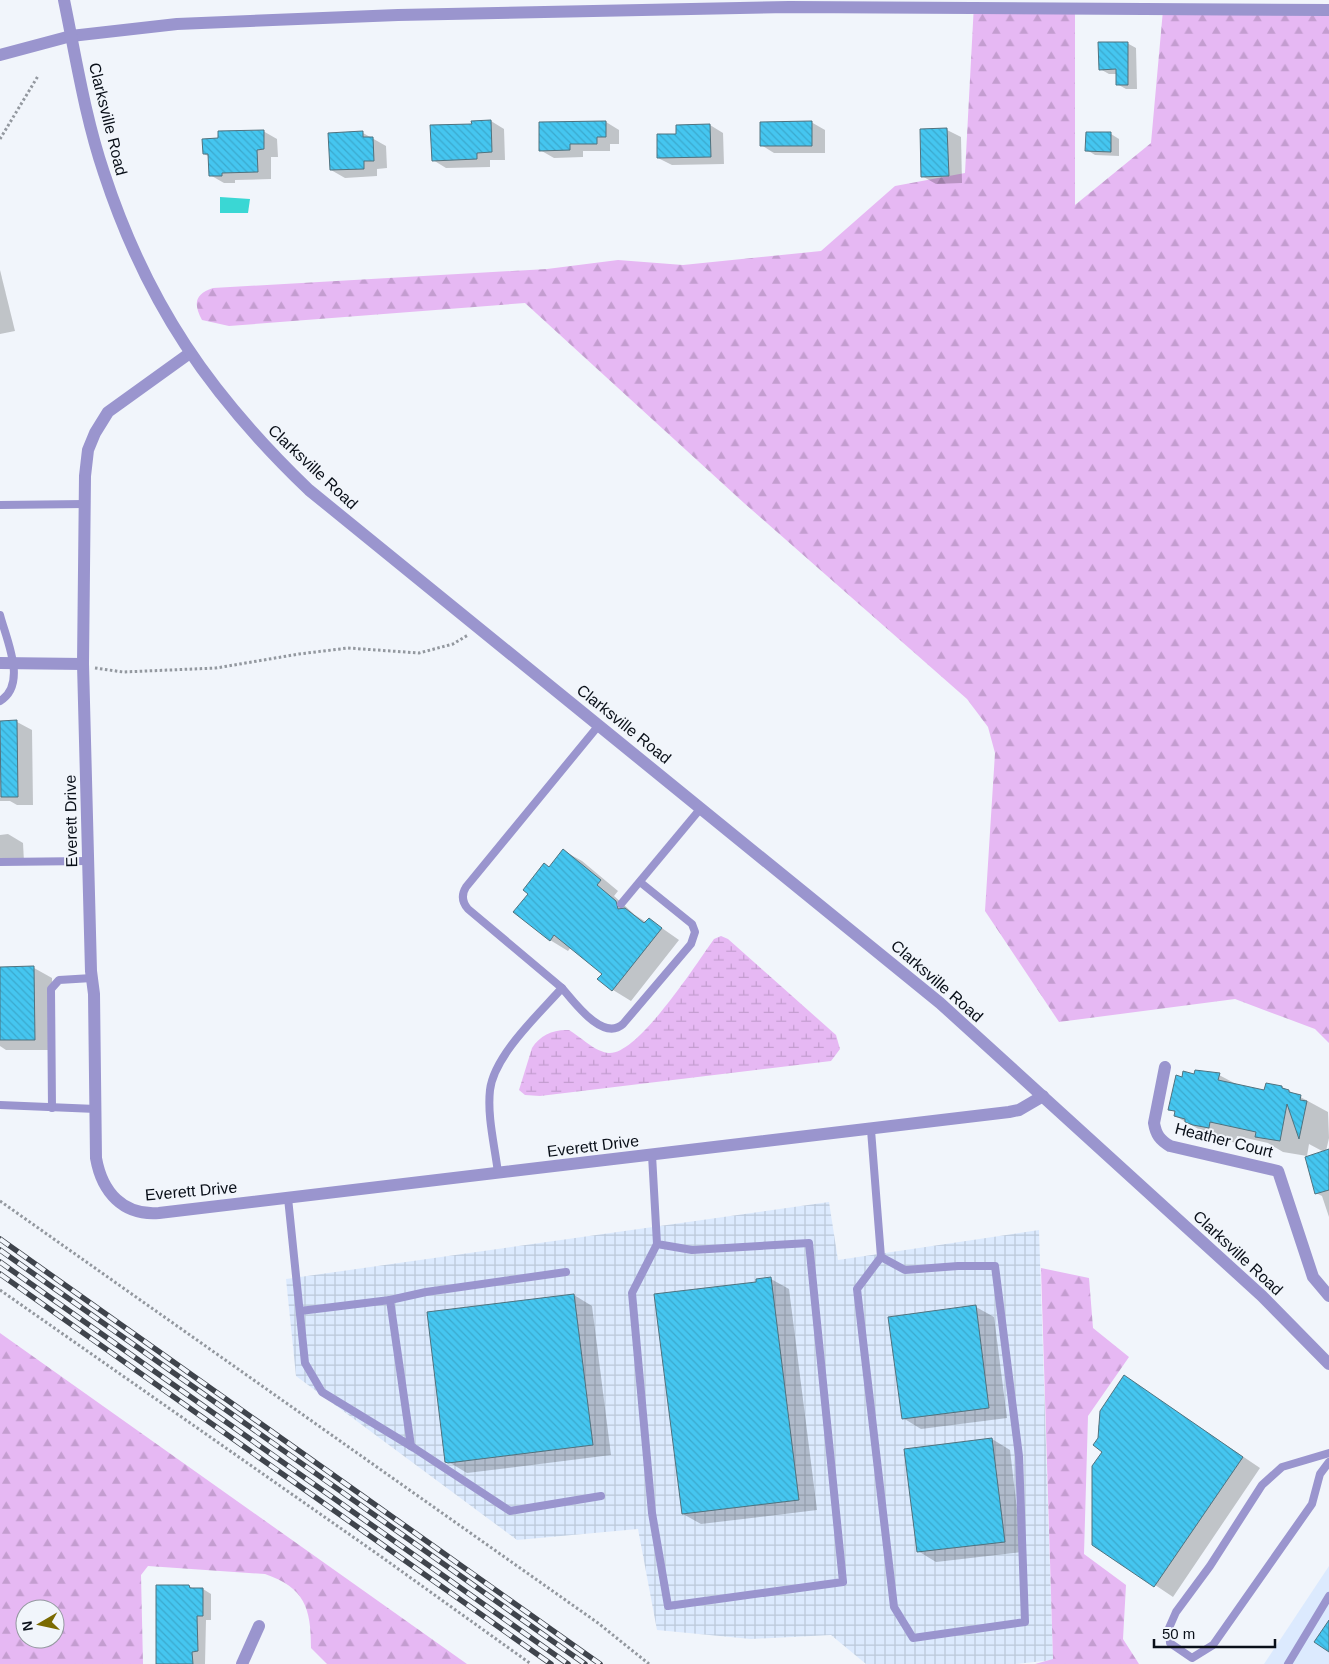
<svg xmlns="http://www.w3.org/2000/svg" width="1329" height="1664" font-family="Arial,sans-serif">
<defs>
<pattern id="industrial-grid" width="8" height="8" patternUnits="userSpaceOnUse" patternTransform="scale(1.25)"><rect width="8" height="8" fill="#dceafe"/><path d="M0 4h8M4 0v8" fill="none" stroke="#bbc8d9"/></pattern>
<pattern id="forest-firs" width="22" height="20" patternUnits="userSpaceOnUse" patternTransform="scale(1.25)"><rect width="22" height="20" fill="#e6b8f3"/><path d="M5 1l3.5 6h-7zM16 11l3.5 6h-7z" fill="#c49dd0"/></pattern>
<pattern id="wetland-marsh" width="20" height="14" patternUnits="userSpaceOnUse" patternTransform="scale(1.25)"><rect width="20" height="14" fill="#e6b8f3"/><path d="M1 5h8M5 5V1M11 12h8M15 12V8" fill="none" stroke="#c49dd0"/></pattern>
<pattern id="building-back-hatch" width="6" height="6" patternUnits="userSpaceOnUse" patternTransform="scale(1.25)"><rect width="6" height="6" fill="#45c6f0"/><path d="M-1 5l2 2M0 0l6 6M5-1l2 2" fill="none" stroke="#3ba9cd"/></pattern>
</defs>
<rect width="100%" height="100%" fill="#f1f5fb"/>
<path fill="#dceafe" d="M1329 1566V1664H1264Z"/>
<path fill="url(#industrial-grid)" d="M829 1202 838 1260 1039 1230 1053 1660 1015 1664H866L831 1635 751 1639 657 1630 638 1529 517 1540 296 1376 286 1279Z"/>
<g fill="url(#forest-firs)" fill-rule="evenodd">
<path d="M974 4 1075 5V205L1151 143 1163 10 1329 8V1043L1315 1029 1235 999 1059 1022 985 911 995 753 988 727 967 699 744 503 525 303 229 326 202 320C193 303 195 294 213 288L547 269 618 260 683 265 821 251 895 186 965 173Z"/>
<path d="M1041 1268 1089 1278 1093 1328 1129 1357 1088 1416 1084 1554 1126 1585 1123 1639 1139 1664H1035L1053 1659Z"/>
<path d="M0 1333 467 1664H327L311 1648C311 1608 305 1588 265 1574L148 1566 141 1575 143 1664H0ZM25 1609H55V1639H25Z"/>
</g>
<path fill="url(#wetland-marsh)" d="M721 936 728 939 836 1035 840 1049 831 1061 540 1096 525 1095 519 1090 532 1048C540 1035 554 1029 569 1030 581 1037 595 1052 609 1053 638 1055 697 963 714 939Z"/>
<path fill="#3ad7d4" d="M220 197 250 199 248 213H220Z"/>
<g fill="#0003">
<path d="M1127 43 1136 48 1137 89H1126L1117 84V74H1109L1100 69Z"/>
<path d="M491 121 504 129 505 160H490V167L446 168 433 160 473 125Z"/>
<path d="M606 122 619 130V144H610V151H583V157L554 158 540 150Z"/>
<path d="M811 122 825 130V153H774L761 145Z"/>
<path d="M710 125 723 133 724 164 672 165 658 158 677 135Z"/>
<path d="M921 130H947L961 137 962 183 936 184 922 176Z"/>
<path d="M263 131 277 139 278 157H271V179L235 180V183H224L210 175V157L204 154Z"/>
<path d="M363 133 386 146 387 168 377 169V176L345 178 331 170Z"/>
<path d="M1111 134 1119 139V156L1095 155 1087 150Z"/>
<path d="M0 270 15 331 0 334Z"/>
<path d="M17 722 32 730 33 805H17L10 801H0V730Z"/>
<path d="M8 834 23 843 24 862 0 863V835Z"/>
<path d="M564 851 582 861 618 891 614 896 635 915 646 922 649 919 679 940 631 1001 613 990 604 974 571 947 568 951 550 940V868Z"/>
<path d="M0 968H34L52 978 53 1050H6L0 1046Z"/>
<path d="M1195 1075H1219L1238 1085 1265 1091 1282 1087 1328 1112 1329 1138 1326 1151 1329 1150V1217L1322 1196 1316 1193 1324 1152 1309 1144 1307 1156 1283 1152 1268 1143 1237 1136 1236 1143 1213 1137 1175 1116 1176 1113 1170 1109 1183 1078Z"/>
<path d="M771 1279 789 1289 817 1510 701 1524 683 1514 758 1283Z"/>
<path d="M574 1295 592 1306 611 1455 467 1473 447 1461Z"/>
<path d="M976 1307 994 1317 1007 1418 921 1429 903 1418Z"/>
<path d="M1125 1377 1260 1468 1173 1597 1094 1544 1104 1452 1099 1438 1098 1426Z"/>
<path d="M992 1439 1010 1450 1022 1552 936 1562 918 1551Z"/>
<path d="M189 1586 194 1589H203L211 1594V1620H206L205 1664H157Z"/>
</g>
<g fill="url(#building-back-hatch)" stroke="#51727e">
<path d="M1098 42H1128V85H1116V69L1099 70Z"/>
<path d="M491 120 492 152 477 153V159L432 161 430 125 472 124 471 121Z"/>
<path d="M606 121V137H597V144H570V150L539 151V122Z"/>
<path d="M812 121V146H760V122Z"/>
<path d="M710 124 711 157 657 158V134H676V125Z"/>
<path d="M947 128 949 176 921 177 920 129Z"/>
<path d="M264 130V149L257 150 258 172 222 173V176H209L208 154H203L202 139 218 138V131Z"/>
<path d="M363 131V137H373L374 161H364V169L330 170 328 133Z"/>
<path d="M1086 132H1111V152L1085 151Z"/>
<path d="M17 720 18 797H1L0 721Z"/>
<path d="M563 849 601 880 597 885 616 901 618 909 625 908 644 923 649 918 662 928 612 991 597 979 602 974 554 935 550 941 513 912 528 894 523 890 544 863 549 867Z"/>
<path d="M34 966 35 1040H0V967Z"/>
<path d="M1195 1070 1220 1073 1218 1080 1264 1090 1266 1083 1282 1086V1088L1289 1090V1092L1301 1095 1300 1100 1307 1101 1299 1139 1287 1104 1280 1141 1255 1137 1256 1132 1210 1122 1209 1128 1193 1125 1185 1122V1119L1174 1116 1175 1111 1168 1110 1176 1075 1182 1077 1183 1071 1194 1074Z"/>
<path d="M1329 1149V1190L1315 1194 1305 1157Z"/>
<path d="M771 1277 799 1500 682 1514 654 1294 756 1282V1279Z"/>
<path d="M574 1294 593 1445 448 1463 445 1462 427 1312Z"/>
<path d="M976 1305 989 1408 902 1419 888 1317Z"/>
<path d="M1124 1375 1243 1457 1154 1587 1092 1545V1466L1102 1452 1093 1445 1098 1438 1100 1411Z"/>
<path d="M992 1438 1005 1542 917 1552 904 1449Z"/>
<path d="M156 1585H189L190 1588H203V1616H197L198 1651 192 1652 193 1664H156Z"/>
<path d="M1329 1620V1652L1314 1642Z"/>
</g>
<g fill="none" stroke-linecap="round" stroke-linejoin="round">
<g stroke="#93989f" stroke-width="3" stroke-dasharray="2.5 2.5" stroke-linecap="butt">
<path d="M0 139 38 76"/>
<path d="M95 668 123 672 216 668 299 654 348 648 419 653 453 644 468 635"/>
<path d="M0 1201 598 1623 649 1664"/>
<path d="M0 1290 376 1553 531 1664"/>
</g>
<g stroke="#9a95ce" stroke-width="8">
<path d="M0 505 85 504"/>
<path d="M0 615C6 639 28 684 0 701"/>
<path d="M0 862 88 861"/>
<path d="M621 904 701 808"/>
<path d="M562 988C574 1002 603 1042 623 1024L691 944 695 932 692 924 640 882"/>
<path d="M0 1105 96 1109"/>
<path d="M52 1108 51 989 59 980 92 978"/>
<path d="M871 1130 881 1257 857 1289 894 1607 913 1638 1025 1622 1019 1456 995 1266H958L905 1270 881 1257"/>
<path d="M652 1155 657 1244 632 1293 652 1513 668 1606 843 1582 809 1243 692 1250 657 1244"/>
<path d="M498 1173C495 1147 487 1117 490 1090 494 1055 540 1013 562 988L468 909C462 902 461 895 466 887L599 725"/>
<path d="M288 1198 305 1363 322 1392 414 1448 510 1511 601 1496"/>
<path d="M390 1300 426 1292 566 1272"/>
<path d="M300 1311 390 1300 411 1446"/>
<path d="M1329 1453 1282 1467 1262 1485 1210 1566 1176 1612 1169 1628 1170 1643 1192 1658 1213 1645 1312 1504 1320 1474 1329 1462"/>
<path d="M1288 1664 1329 1596"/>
</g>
<g stroke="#9a95ce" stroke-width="12">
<path d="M0 55 71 36 177 24 398 15 789 7 1329 10"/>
<path d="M190 353 108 412 95 433 88 450 85 476 83 664 91 971 94 994 96 1158C102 1192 123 1216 159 1213L1009 1112 1019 1110 1043 1096"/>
<path d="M0 663 83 664"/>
<path d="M1165 1067 1154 1123C1156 1135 1160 1140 1170 1146L1278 1171 1313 1277 1329 1296"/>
<path d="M242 1664 259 1626"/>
</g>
<path stroke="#9a95ce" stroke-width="12" d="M64 0C76 58 85 117 104 173 147 304 210 395 309 490L940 1003 1262 1296 1329 1364"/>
<g stroke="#3f444c" stroke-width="5.5">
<g id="rail">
<path d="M0 1239 600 1664"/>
<path d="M0 1250 585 1664"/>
<path d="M0 1262 568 1664"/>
<path d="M0 1274 551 1664"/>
</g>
</g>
<use href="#rail" stroke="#f1f5fb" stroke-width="4" stroke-dasharray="11" stroke-linecap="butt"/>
</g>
<g text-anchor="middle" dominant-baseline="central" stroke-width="4" stroke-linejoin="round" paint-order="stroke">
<g font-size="16" fill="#090f18" stroke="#f1f5fb">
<text transform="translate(108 119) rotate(76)">Clarksville Road</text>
<text transform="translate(313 467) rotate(43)">Clarksville Road</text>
<text transform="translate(624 724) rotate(39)">Clarksville Road</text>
<text transform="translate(71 821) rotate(-91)">Everett Drive</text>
<text transform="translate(937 981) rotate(41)">Clarksville Road</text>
<text transform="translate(1224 1140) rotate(14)">Heather Court</text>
<text transform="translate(593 1146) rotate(-7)">Everett Drive</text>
<text transform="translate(191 1191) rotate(-5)">Everett Drive</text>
<text transform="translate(1238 1253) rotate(43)">Clarksville Road</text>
</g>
</g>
<g transform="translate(40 1624) rotate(261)"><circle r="24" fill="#f1f5fb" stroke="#9499a0"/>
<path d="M0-4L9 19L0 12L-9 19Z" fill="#7a6a01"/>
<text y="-8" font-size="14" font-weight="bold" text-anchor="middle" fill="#090f18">N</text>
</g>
<path d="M1154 1639v8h121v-8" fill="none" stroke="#090f18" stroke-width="2.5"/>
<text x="1162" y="1639" font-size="15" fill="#090f18" stroke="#f1f5fb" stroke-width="4" paint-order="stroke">50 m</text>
</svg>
